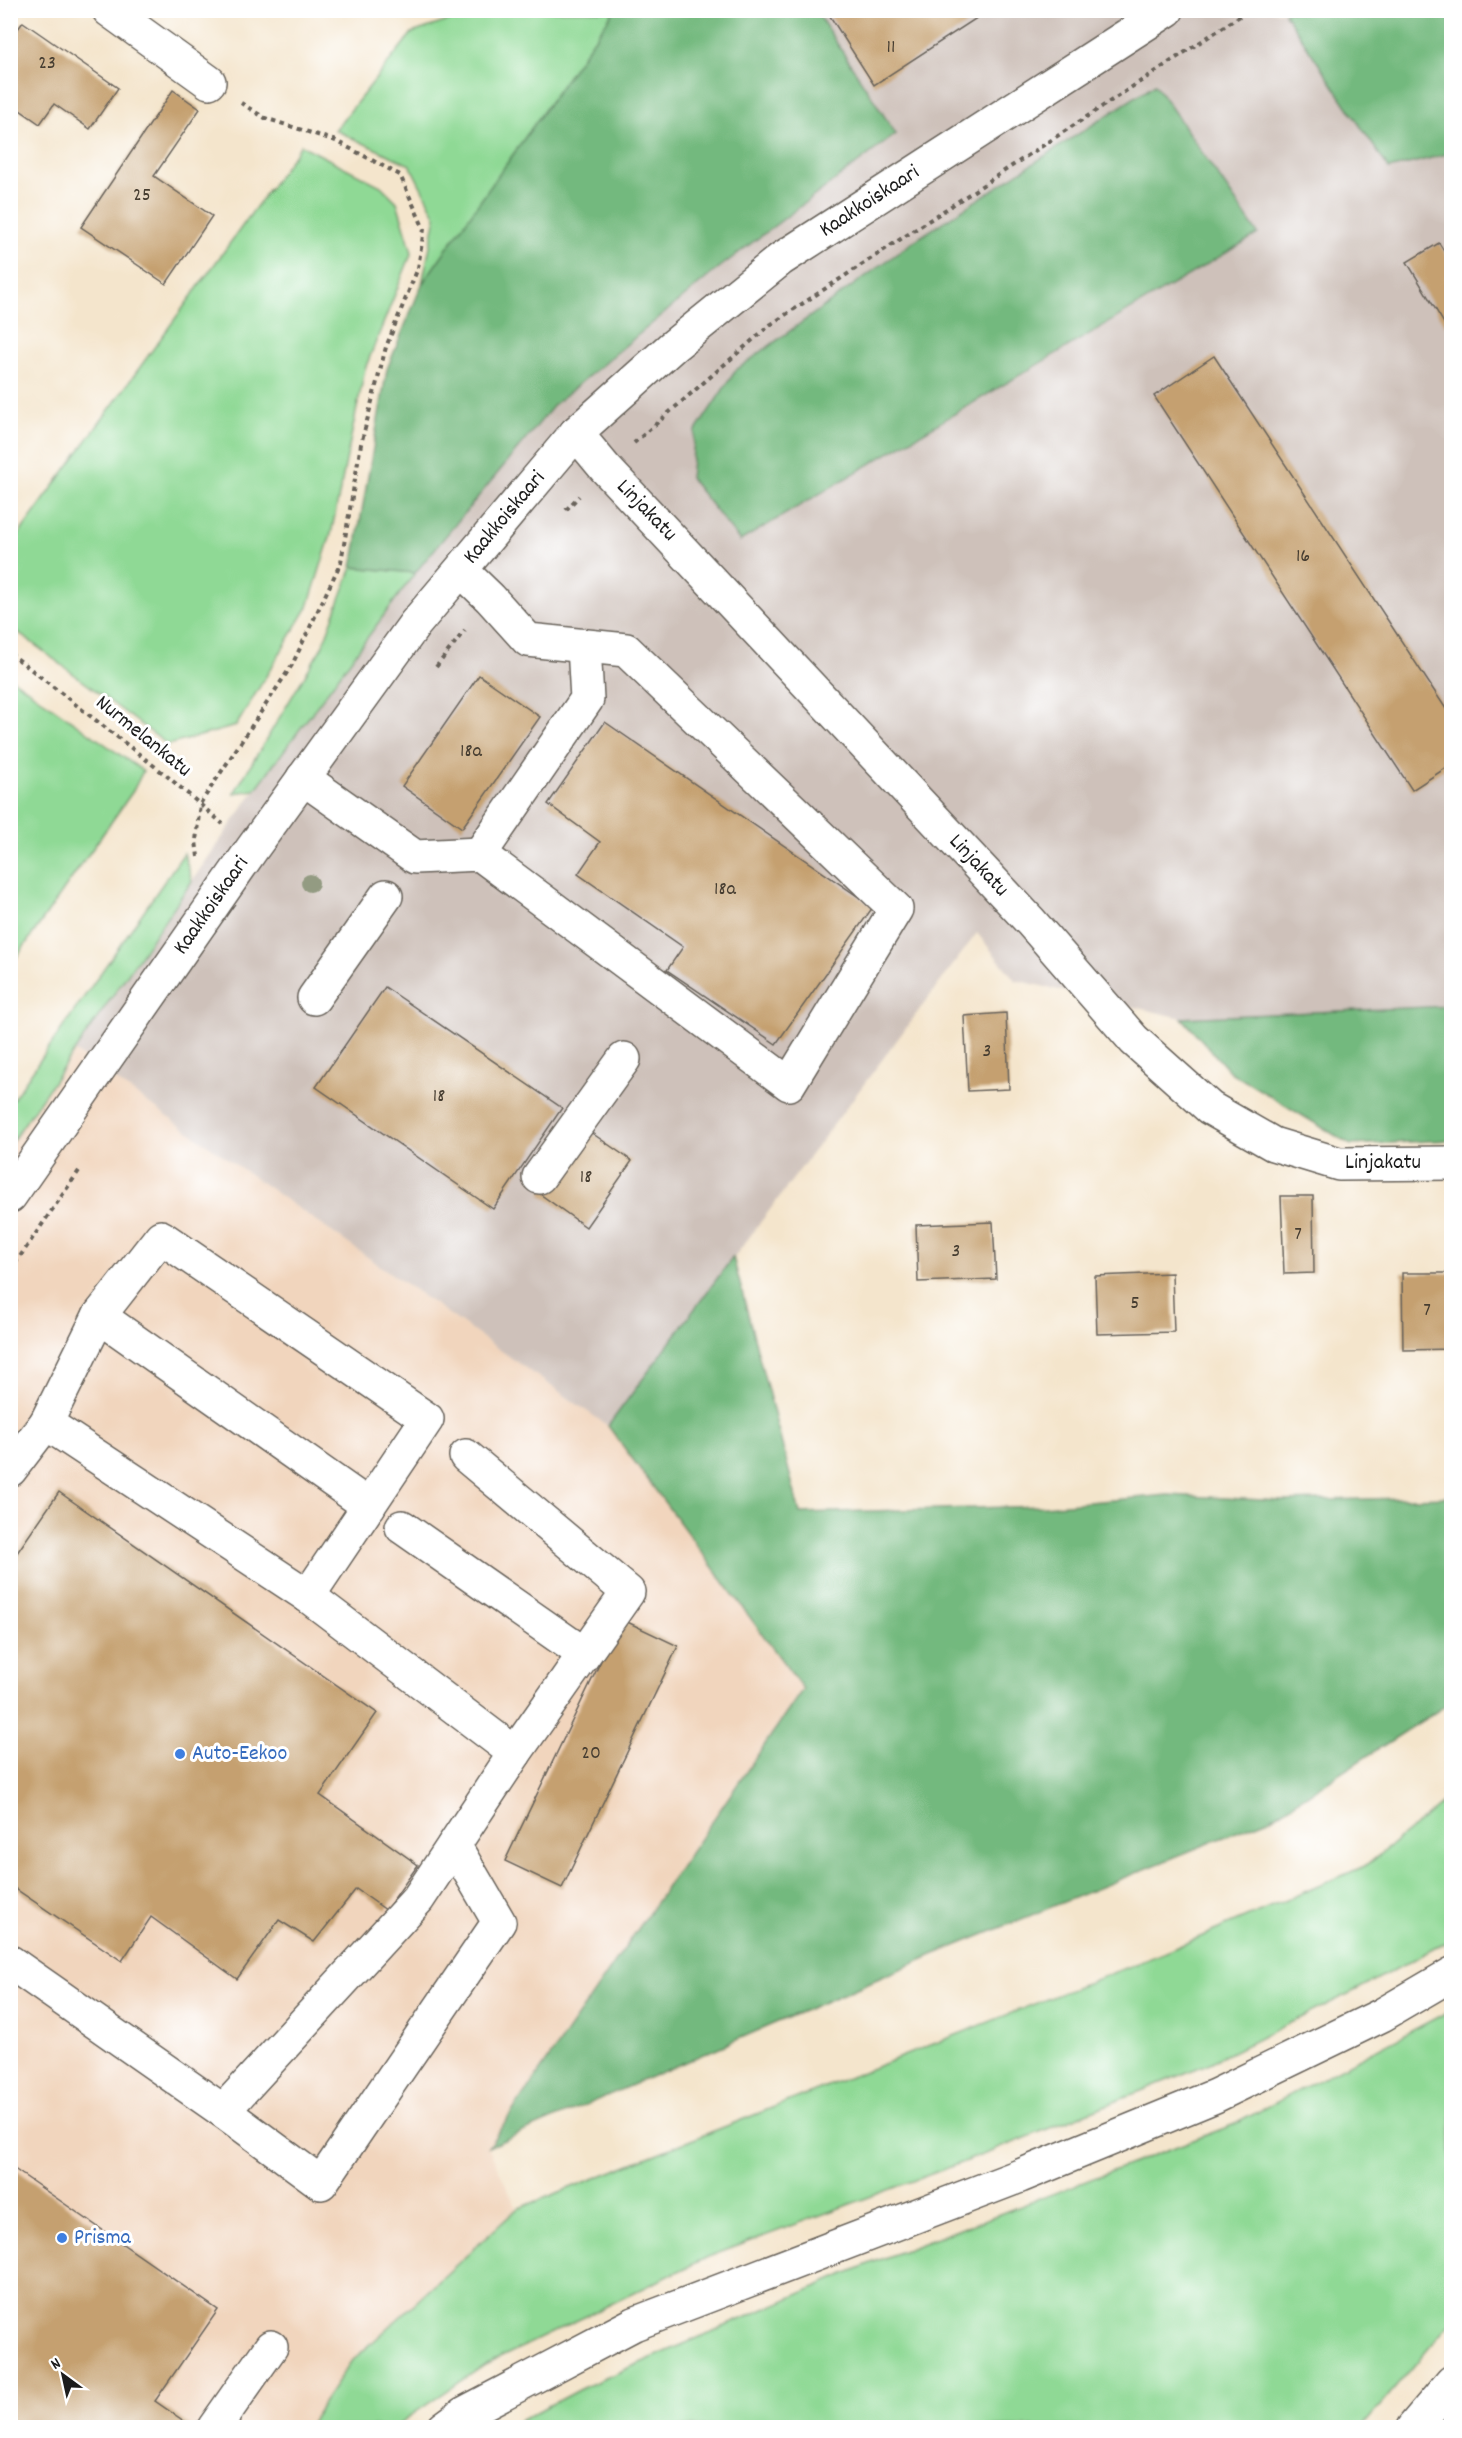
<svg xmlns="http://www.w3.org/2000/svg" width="1462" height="2438" font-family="Dekko,sans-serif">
<rect width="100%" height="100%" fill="#fff"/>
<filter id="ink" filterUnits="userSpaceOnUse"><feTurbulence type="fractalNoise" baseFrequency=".0167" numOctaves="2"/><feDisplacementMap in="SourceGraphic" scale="12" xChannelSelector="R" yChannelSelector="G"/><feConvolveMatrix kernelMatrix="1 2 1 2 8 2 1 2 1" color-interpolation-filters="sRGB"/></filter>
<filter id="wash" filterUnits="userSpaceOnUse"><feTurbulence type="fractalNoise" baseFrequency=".008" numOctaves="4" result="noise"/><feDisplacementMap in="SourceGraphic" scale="24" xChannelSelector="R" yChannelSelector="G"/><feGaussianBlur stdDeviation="1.35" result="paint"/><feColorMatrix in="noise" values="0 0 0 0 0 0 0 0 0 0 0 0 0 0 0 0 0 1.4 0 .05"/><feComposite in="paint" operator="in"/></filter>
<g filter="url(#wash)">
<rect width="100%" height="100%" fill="#f4e5cc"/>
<path fill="#f1d5bd" d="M74 1051 608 1426 803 1689 488 2147 517 2209 350 2363 307 2427 11 2428 10 1143Z"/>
<path fill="#cec1ba" d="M816 11H1451V1006L1182 1018 1015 980 977 933 608 1426 74 1051 255 790 415 573 555 404 720 267 896 134Z"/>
<g fill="#8fd995" stroke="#567a58" stroke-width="1.5">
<path d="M477 11H614L422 284 436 217 410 165 335 130 412 33Z"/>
<path d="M301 145 381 186 397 202 412 252 365 369 331 534 308 607 236 726 168 745 11 627V545Z"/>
<path d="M352 567 415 573 255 790 234 793 322 647Z"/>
<path d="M11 678 143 771 133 791 11 965Z"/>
<path d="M184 853 192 881 11 1143V1102Z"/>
<path d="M1451 1796V1940L1362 1987 1210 2063 993 2151 708 2257 485 2365 394 2427H307L350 2363 517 2209 1163 1953 1367 1865Z"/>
<path d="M1451 2010V2322L1362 2427H508L580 2389 866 2265 1235 2124Z"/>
</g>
<g fill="#73b97e" stroke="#486a4d" stroke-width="1.5">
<path d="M614 11H816L896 134 720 267 555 404 415 573 352 567 387 369 422 284Z"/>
<path d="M1286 11H1451V153L1389 169 1284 12Z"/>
<path d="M1155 84 1258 234 740 541 690 478 695 432 736 370 917 239Z"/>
<path d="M1451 1006V1140L1351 1145 1230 1072 1182 1018Z"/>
<path d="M733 1257 800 1513 1044 1506 1168 1495 1281 1501 1451 1497V1702L1271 1818 933 1955 488 2147 803 1689 608 1426Z"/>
</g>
<g id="blocks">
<g fill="#c5a06f">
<path d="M826 10H989L874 85Z"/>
<path d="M23 22 118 88 90 129 54 104 40 124 10 103V40Z"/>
<path d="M173 90 200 109 154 176 212 216 166 284 81 227Z"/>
<path d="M1439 243 1452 264V320L1445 325 1407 262Z"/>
<path d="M1214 356 1452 718V764L1412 790 1154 396Z"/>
<path d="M479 675 540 717 462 828 402 786Z"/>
<path d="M605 722 873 907 776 1044 667 970 683 947 578 874 600 842 548 804Z"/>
<path d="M385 987 562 1108 493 1209 316 1087Z"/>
<path d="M1006 1013 1009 1089 968 1091 964 1016Z"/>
<path d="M586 1129 632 1161 586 1227 540 1194Z"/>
<path d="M1281 1196H1313L1314 1273 1284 1274Z"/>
<path d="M993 1222 996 1279 918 1282 916 1225Z"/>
<path d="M1172 1273 1174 1332 1097 1334 1095 1276Z"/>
<path d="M1402 1273H1452V1349L1403 1350Z"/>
<path d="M59 1492 377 1713 320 1795 418 1865 386 1910 356 1889 314 1942 279 1920 237 1979 151 1917 122 1961 10 1885V1563Z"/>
<path d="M621 1619 678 1646 562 1888 505 1861Z"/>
<path d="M10 2166 218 2310 155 2401 194 2428H10Z"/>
</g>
</g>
</g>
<g filter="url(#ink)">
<use href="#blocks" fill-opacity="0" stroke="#68625a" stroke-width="1.5"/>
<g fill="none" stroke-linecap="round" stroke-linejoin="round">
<g stroke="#68625a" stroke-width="36">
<g id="minor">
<path d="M109 10 209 82"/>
<path d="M576 433 605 468 1031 922 1134 1040 1210 1108 1273 1144 1339 1164 1452 1163"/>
<path d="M303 778 415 857 480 854 789 1084 896 909 626 650 528 640 490 598 461 570"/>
<path d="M480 854 587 699 584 646"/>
<path d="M314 998 386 896"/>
<path d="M539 1177 624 1059"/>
<path d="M10 1196 252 849 415 624 576 433 672 347 781 259 1167 10"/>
<path d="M99 1316 369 1506"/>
<path d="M46 1423 99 1316 161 1237 427 1419 308 1596"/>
<path d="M466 1456 628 1592 515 1753"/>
<path d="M10 1470 46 1423 308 1596 515 1753 418 1899 223 2111 10 1962"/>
<path d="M402 1527 584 1654"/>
<path d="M223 2111 321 2183 499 1922 454 1845"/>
<path d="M214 2428 271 2347"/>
</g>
</g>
<g stroke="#68625a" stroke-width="36">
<g id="highway">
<path d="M444 2428 463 2414 634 2324 1020 2176 1215 2096 1382 2015 1452 1974"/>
<path d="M1413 2428 1452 2382"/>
</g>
</g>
<g stroke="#68625a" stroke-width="4" stroke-dasharray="4.5 4.5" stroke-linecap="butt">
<path d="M634 443 770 325 1249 10"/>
<path d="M566 510 579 496"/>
<path d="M10 653 167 776 223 824"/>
<path d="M436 667 465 630"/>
<path d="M198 857 196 841 200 804 292 665 341 562 361 444 386 347 418 268 424 229 400 175 336 141 265 118 241 103"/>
<path d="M10 1271 81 1168"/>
</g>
<use href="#minor" stroke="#fff" stroke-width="33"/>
<use href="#highway" stroke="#fff" stroke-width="33"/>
</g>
<circle fill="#939b82" cx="310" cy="883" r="9"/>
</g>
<g fill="#3f7fe0" stroke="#fff" stroke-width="2">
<circle cx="180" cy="1754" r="6"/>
<circle cx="62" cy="2238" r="6"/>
</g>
<g text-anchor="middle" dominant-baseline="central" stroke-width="6" stroke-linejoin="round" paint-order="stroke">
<g font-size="20" fill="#463d31">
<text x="891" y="48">11</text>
<text x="47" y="64">23</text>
<text x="142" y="196">25</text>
<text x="1303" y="557">16</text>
<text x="471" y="752">18a</text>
<text x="725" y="890">18a</text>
<text x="987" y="1052">3</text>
<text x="439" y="1097">18</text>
<text x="586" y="1178">18</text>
<text x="1298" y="1235">7</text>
<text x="956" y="1252">3</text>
<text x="1135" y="1304">5</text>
<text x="1427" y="1311">7</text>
<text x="591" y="1754">20</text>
</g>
<g font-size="22" fill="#1c1c1c" stroke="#fff">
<text transform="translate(870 202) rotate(-33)">Kaakkoiskaari</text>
<text transform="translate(646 511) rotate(46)">Linjakatu</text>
<text transform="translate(505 518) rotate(-50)">Kaakkoiskaari</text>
<text transform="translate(143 737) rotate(39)">Nurmelankatu</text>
<text transform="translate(978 866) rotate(47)">Linjakatu</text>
<text transform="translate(212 906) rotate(-55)">Kaakkoiskaari</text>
<text x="1383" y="1163">Linjakatu</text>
</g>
<g font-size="22" fill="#366cbe" stroke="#fff" text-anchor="start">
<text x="192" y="1754">Auto-Eekoo</text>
<text x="74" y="2238">Prisma</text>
</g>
</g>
<rect width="1462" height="2438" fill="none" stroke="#fff" stroke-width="36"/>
<g transform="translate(63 2375) rotate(327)" stroke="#ffffff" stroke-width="4.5" paint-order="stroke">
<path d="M0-4.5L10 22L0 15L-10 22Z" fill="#1c1c1c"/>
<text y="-9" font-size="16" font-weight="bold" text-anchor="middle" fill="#1c1c1c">N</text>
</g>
</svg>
